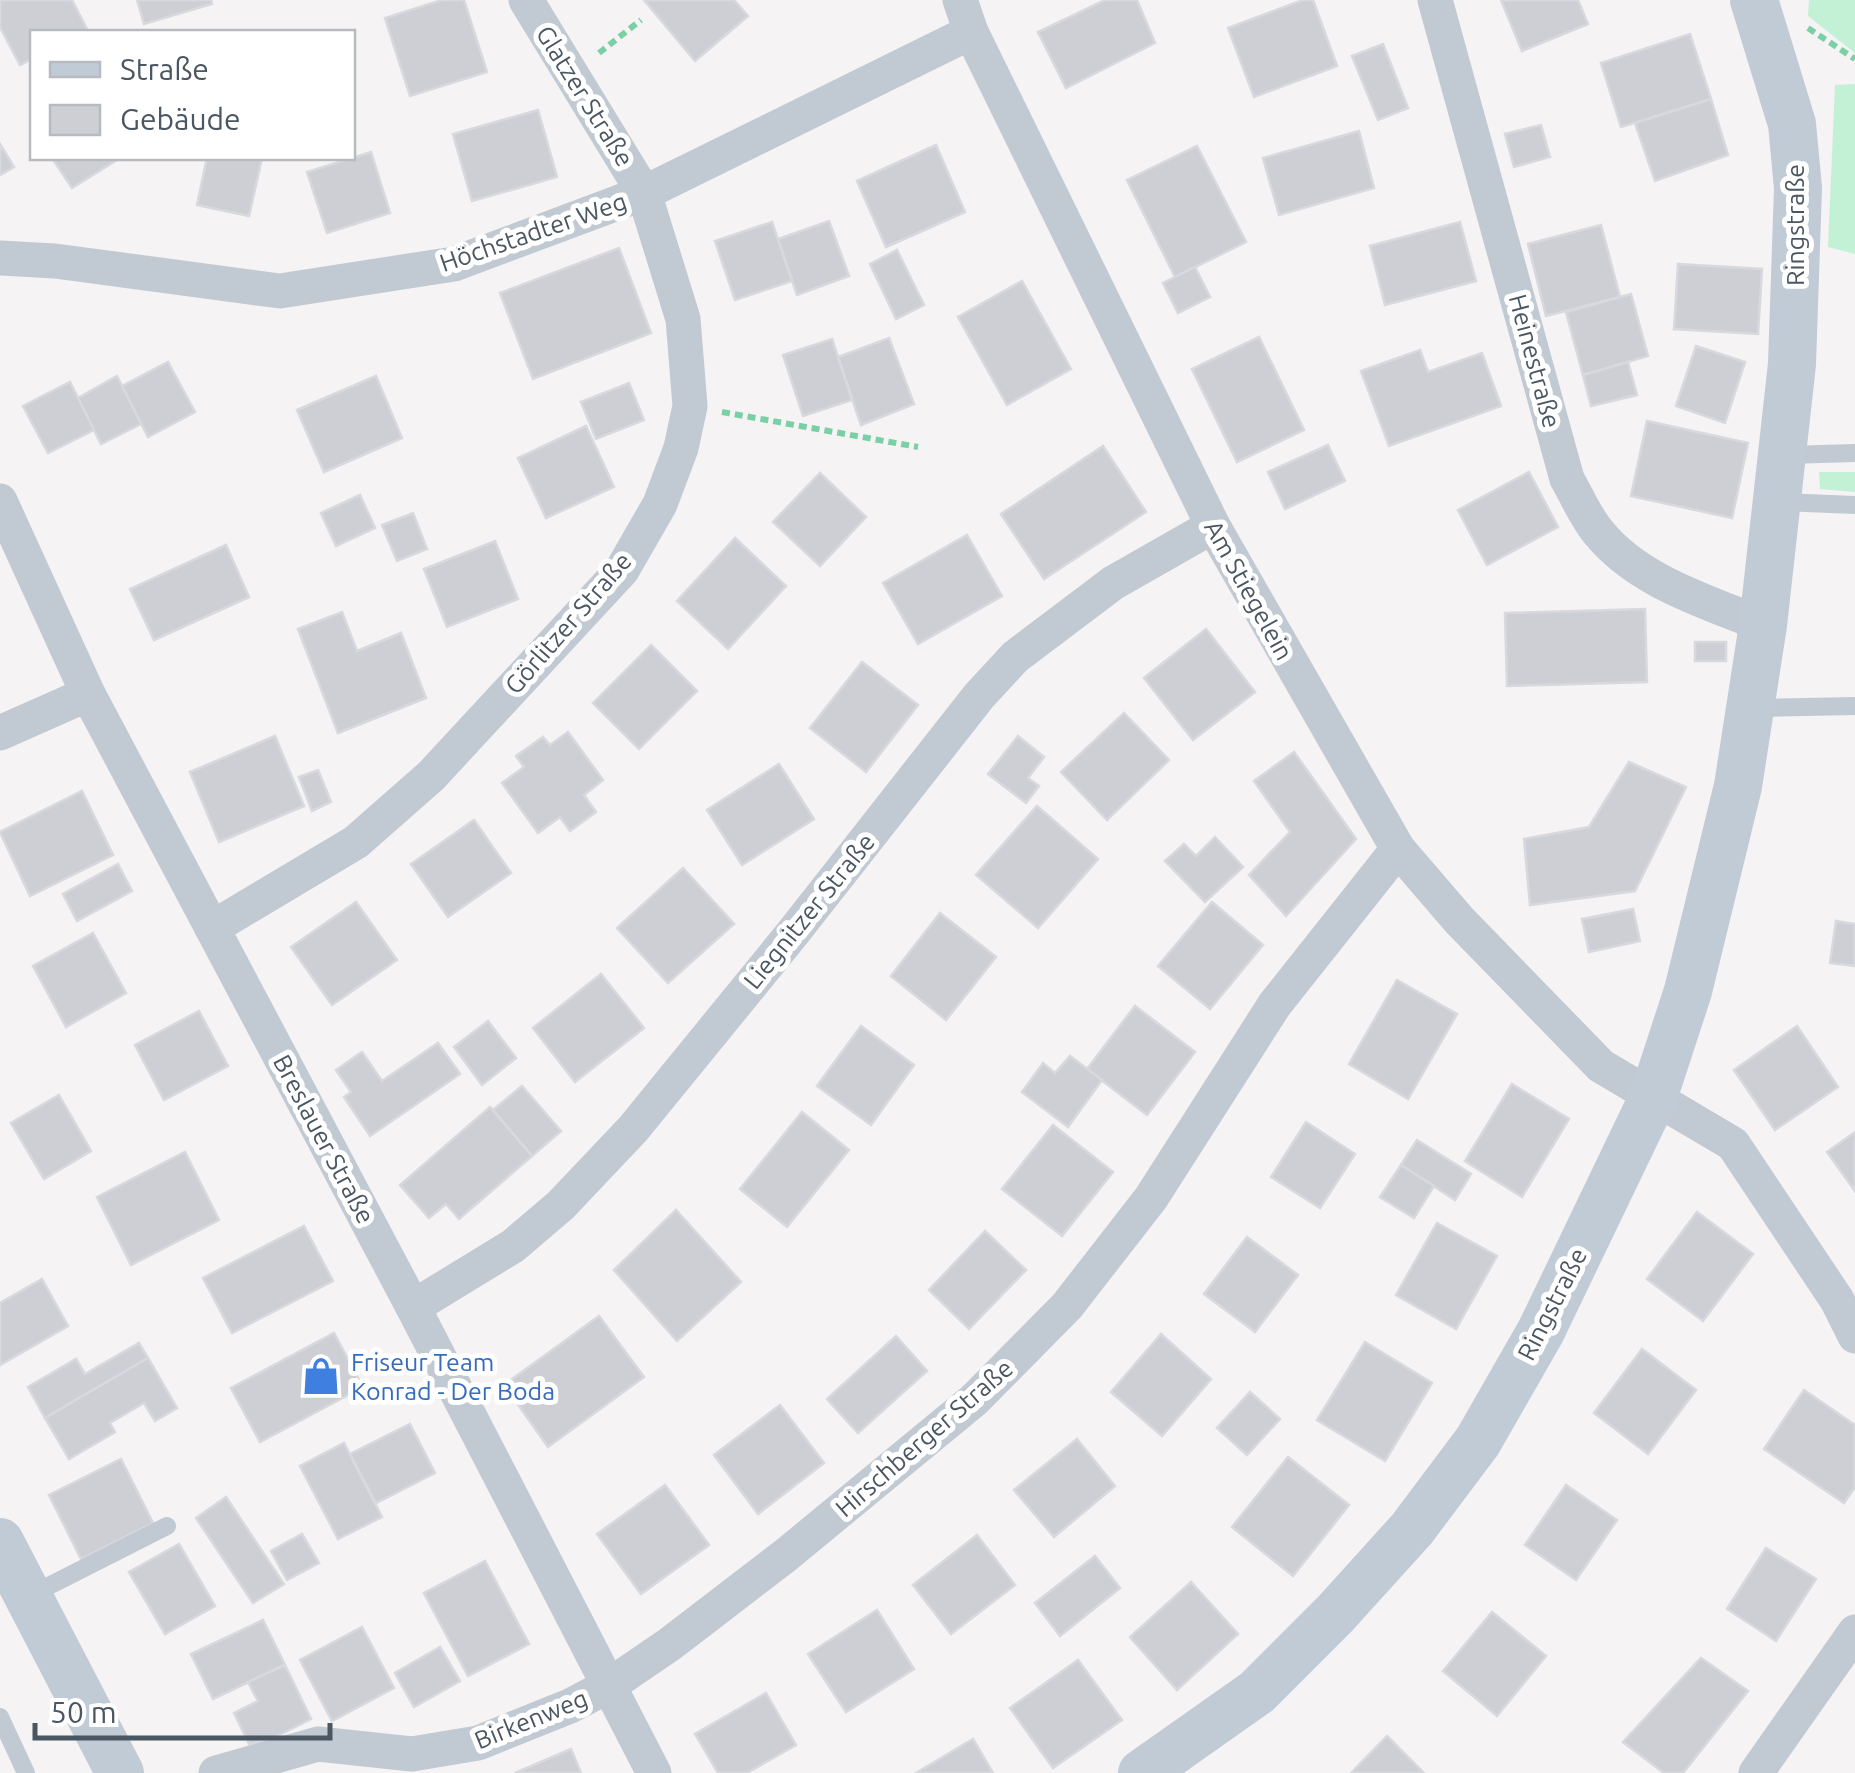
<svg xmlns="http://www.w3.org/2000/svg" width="1855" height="1773" font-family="Ubuntu,sans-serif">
<rect width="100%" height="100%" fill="#f5f3f3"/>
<g fill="#c3f1d5">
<path d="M1809 0H1855V53L1808 16Z"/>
<path d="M1855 84V254L1828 247 1835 85Z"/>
<path d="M1819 472H1855V492L1820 489Z"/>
</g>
<g fill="#cdcfd5" stroke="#d7d9de" stroke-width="2.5">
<path d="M0 0H72L87 29 82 32H32V59L20 65 0 27Z"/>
<path d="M137 0H211L212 4 144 24Z"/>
<path d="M442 0H464L487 72 410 96 385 18Z"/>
<path d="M644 0H734L748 16 695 61Z"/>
<path d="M1105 0H1137L1155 43 1066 88 1038 32Z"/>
<path d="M1303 0H1313L1337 66 1254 97 1228 28Z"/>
<path d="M1501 0H1578L1588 24 1522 51Z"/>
<path d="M1690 34 1711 99 1621 127 1601 63Z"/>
<path d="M1383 44 1408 108 1378 120 1352 56Z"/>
<path d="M1711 99 1728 155 1655 181 1635 123Z"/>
<path d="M538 110 557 177 472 201 453 134Z"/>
<path d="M1541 125 1550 157 1514 167 1505 134Z"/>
<path d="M1359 131 1374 188 1279 215 1263 158Z"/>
<path d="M0 144 14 167 0 175Z"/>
<path d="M936 145 965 212 886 247 857 181Z"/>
<path d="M1197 146 1246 242 1175 277 1127 180Z"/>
<path d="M371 152 390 213 327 233 307 172Z"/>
<path d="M52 158H120L72 188Z"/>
<path d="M207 158H262L249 216 197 205Z"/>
<path d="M829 221 849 276 797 295 778 239Z"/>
<path d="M772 222 792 281 735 300 715 241Z"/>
<path d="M1460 222 1476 281 1385 305 1370 246Z"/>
<path d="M1601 225 1620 297 1546 316 1528 244Z"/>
<path d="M619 248 651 333 533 379 500 293Z"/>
<path d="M897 250 924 305 896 319 870 264Z"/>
<path d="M1678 264 1762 269 1758 334 1674 329Z"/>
<path d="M1195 267 1210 297 1178 313 1163 283Z"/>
<path d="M1022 281 1071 369 1007 405 958 317Z"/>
<path d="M1631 294 1648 356 1583 375 1566 312Z"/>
<path d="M1259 337 1304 430 1237 462 1192 369Z"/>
<path d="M889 338 914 404 861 425 838 357Z"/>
<path d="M832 339 852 400 803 416 783 355Z"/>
<path d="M1696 346 1745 362 1725 423 1676 406Z"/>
<path d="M1420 350 1428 372 1482 353 1501 406 1389 446 1361 371Z"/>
<path d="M168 362 195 412 148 437 122 386Z"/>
<path d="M1628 362 1637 395 1591 406 1583 375Z"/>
<path d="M117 376 141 424 101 444 78 398Z"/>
<path d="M376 376 402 438 324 472 297 410Z"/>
<path d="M70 382 94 430 48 453 23 406Z"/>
<path d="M629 383 644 420 596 439 581 402Z"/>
<path d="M1647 421 1748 443 1732 518 1631 496Z"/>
<path d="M586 426 614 487 546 518 518 458Z"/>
<path d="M1328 445 1345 481 1285 509 1268 472Z"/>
<path d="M1103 446 1146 512 1044 579 1001 514Z"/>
<path d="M1529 472 1558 527 1487 565 1458 510Z"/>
<path d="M820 473 866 517 820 566 773 522Z"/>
<path d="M360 495 375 528 336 546 321 513Z"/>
<path d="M413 513 427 549 397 561 382 525Z"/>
<path d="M967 535 1002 596 918 644 883 583Z"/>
<path d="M735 538 786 586 728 649 677 601Z"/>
<path d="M495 541 518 599 447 627 424 569Z"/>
<path d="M226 545 249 597 154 640 130 589Z"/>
<path d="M1645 609 1647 682 1507 686 1505 613Z"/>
<path d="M342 612 357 651 401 633 426 698 338 733 298 629Z"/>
<path d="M1206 629 1255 692 1193 740 1144 678Z"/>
<rect x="1695" y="642" width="31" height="19"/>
<path d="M651 645 697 691 639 749 593 703Z"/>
<path d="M862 662 918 705 866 772 810 728Z"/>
<path d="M1124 713 1169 760 1107 820 1061 772Z"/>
<path d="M568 732 603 780 584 795 596 812 570 831 560 817 538 833 502 783 524 767 516 756 543 737 550 745Z"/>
<path d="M275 736 304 806 219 842 190 772Z"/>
<path d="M1018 736 1044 757 1028 778 1039 786 1026 803 988 774Z"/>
<path d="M1294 752 1356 839 1286 916 1249 875 1290 832 1254 781Z"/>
<path d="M1629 762 1686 787 1635 891 1530 905 1524 839 1589 827Z"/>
<path d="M779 764 814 819 742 865 707 810Z"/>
<path d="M318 770 331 802 312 811 299 777Z"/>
<path d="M82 791 113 855 30 896 0 832Z"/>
<path d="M1037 806 1098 859 1038 928 976 875Z"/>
<path d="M474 820 511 873 448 917 411 864Z"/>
<path d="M1215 837 1243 867 1205 902 1165 861 1184 844 1196 856Z"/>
<path d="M118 864 132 891 77 921 63 894Z"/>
<path d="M683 868 734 924 668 983 617 928Z"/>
<path d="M356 902 397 960 332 1005 291 947Z"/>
<path d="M1212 902 1263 945 1210 1009 1158 966Z"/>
<path d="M1633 909 1640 941 1589 952 1582 919Z"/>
<path d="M940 913 996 957 946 1020 891 976Z"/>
<path d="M1836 921 1855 924V966L1830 963Z"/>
<path d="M93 933 126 993 66 1027 33 966Z"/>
<path d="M601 974 644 1028 575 1082 533 1028Z"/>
<path d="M1397 980 1457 1014 1408 1099 1349 1064Z"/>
<path d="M1135 1006 1195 1052 1147 1115 1087 1069Z"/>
<path d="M199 1011 228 1066 164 1100 135 1045Z"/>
<path d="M488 1021 516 1058 482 1085 454 1047Z"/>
<path d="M861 1026 914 1065 871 1125 817 1086Z"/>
<path d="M1797 1026 1838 1087 1775 1130 1734 1070Z"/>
<path d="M438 1043 460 1074 370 1136 344 1097 351 1092 336 1070 362 1052 382 1081Z"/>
<path d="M1070 1056 1102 1080 1068 1127 1022 1092 1043 1063 1055 1073Z"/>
<path d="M1512 1084 1569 1119 1522 1197 1465 1161Z"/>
<path d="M522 1086 561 1131 532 1156 493 1110Z"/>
<path d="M59 1095 91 1151 44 1179 11 1123Z"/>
<path d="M490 1107 532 1156 459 1219 446 1204 429 1218 400 1185Z"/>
<path d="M802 1112 849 1150 787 1227 740 1189Z"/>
<path d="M1306 1122 1355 1154 1320 1208 1271 1177Z"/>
<path d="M1053 1125 1113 1172 1062 1236 1002 1189Z"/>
<path d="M1855 1132V1191L1827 1152Z"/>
<path d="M1417 1140 1471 1174 1455 1200 1401 1165Z"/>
<path d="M185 1152 219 1220 131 1265 97 1197Z"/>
<path d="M1401 1165 1434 1186 1414 1218 1380 1197Z"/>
<path d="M676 1210 741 1282 677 1341 614 1270Z"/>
<path d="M1697 1212 1753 1254 1703 1321 1647 1279Z"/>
<path d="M1437 1223 1497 1256 1456 1329 1396 1295Z"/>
<path d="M304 1226 333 1281 232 1333 203 1278Z"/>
<path d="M985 1231 1026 1270 969 1329 929 1290Z"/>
<path d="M1247 1237 1298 1275 1255 1332 1204 1294Z"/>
<path d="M42 1279 68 1326 0 1365V1303Z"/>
<path d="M599 1316 644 1377 548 1447 504 1385Z"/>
<path d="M334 1333 363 1387 260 1442 231 1388Z"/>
<path d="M1161 1334 1211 1379 1162 1436 1111 1392Z"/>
<path d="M896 1336 927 1371 858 1433 827 1399Z"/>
<path d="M1365 1342 1432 1383 1385 1461 1317 1420Z"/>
<path d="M139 1343 148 1358 45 1418 28 1387 76 1359 85 1374Z"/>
<path d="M1642 1349 1696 1390 1648 1454 1594 1413Z"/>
<path d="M148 1358 177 1408 155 1421 144 1403 110 1423 115 1432 69 1459 45 1418Z"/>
<path d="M1804 1390 1855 1425V1487L1844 1503 1764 1449Z"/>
<path d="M1250 1392 1280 1419 1247 1455 1217 1428Z"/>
<path d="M780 1405 824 1463 758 1514 714 1455Z"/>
<path d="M410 1424 435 1473 376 1503 350 1454Z"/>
<path d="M1077 1439 1115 1486 1054 1537 1014 1490Z"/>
<path d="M344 1443 382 1517 338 1539 300 1466Z"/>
<path d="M1288 1457 1349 1505 1293 1576 1232 1527Z"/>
<path d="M121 1459 153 1523 81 1559 49 1495Z"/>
<path d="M665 1485 709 1545 641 1594 597 1534Z"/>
<path d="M1566 1485 1617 1520 1576 1580 1525 1545Z"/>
<path d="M226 1497 284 1584 253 1603 196 1518Z"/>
<path d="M302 1534 319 1563 287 1580 271 1551Z"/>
<path d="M977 1535 1015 1585 951 1634 913 1585Z"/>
<path d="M179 1544 215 1606 165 1634 129 1572Z"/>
<path d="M1766 1548 1816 1579 1776 1641 1727 1609Z"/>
<path d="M1095 1556 1120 1588 1060 1636 1035 1603Z"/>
<path d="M485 1561 529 1644 468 1676 424 1593Z"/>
<path d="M1191 1582 1238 1634 1177 1690 1130 1637Z"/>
<path d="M877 1610 914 1669 846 1712 808 1654Z"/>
<path d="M1492 1612 1546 1656 1497 1716 1443 1671Z"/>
<path d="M263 1620 285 1665 213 1699 191 1654Z"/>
<path d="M362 1627 394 1688 332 1721 300 1660Z"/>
<path d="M440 1647 460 1681 414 1707 395 1673Z"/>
<path d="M1701 1658 1748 1691 1683 1773H1664L1623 1742Z"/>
<path d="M1078 1660 1122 1720 1053 1768 1010 1708Z"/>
<path d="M285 1665 311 1719 275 1737 249 1744 234 1713 258 1701 248 1682Z"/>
<path d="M766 1693 796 1745 747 1773H718L695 1734Z"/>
<path d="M1387 1736 1424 1773H1351Z"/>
<path d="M973 1739 993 1773H916Z"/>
<path d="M571 1749 581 1773H515Z"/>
</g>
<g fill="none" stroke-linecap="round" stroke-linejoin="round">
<g stroke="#7ad0a6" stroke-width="6" stroke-dasharray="8 5" stroke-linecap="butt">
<path d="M1808 28 1855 59"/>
<path d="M599 53 641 20"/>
<path d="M722 412 918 447"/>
</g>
<g stroke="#c1cad2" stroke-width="18">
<path d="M1786 455 1855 453"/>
<path d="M1781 502 1855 505"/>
<path d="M1751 708 1855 706"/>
<path d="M29 1596 167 1526"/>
<path d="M0 1717 26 1773"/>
</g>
<g stroke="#c1cad2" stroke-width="35">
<path d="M960 0 971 32 1213 526 1398 849 1459 920 1601 1066 1733 1144 1837 1300 1855 1336"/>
<path d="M1435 0 1567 479C1577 496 1586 518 1599 533 1639 582 1706 601 1763 625"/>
<path d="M0 258 55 261 280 291 454 264 644 193 971 32"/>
<path d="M0 501 88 694 413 1307 654 1773"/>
<path d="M0 733 88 694"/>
<path d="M212 928 356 842 431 776 622 570 660 504 681 448 690 406 683 319 644 193 526 0"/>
<path d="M413 1307 513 1246 561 1205 633 1129 792 934 979 696 1015 657 1113 583 1213 526"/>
<path d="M216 1773 318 1744 412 1754 478 1743 570 1706 610 1685 670 1644 786 1555 974 1400 1067 1306 1151 1198 1275 1004 1398 849"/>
<path d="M1756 1773 1855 1632"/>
</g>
<g stroke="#c1cbd6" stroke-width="48">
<path d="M0 1542 120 1773"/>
<path d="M1142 1773 1257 1692 1335 1614 1412 1529 1478 1441 1541 1331 1653 1098 1688 991 1738 786 1763 625 1792 364 1798 188 1792 124 1754 0"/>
</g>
</g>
<defs>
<g id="shop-bare" transform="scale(3)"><path d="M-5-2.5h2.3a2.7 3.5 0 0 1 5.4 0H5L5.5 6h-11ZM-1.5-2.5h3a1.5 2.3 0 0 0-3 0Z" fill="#3f7fe0" stroke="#fff" stroke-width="2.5" paint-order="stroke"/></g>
</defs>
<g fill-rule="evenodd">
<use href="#shop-bare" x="321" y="1376"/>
</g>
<g text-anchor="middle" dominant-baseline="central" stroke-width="10" stroke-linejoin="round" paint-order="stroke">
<g font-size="25" fill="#4a5661" stroke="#fff">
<text transform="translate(585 96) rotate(58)">Glatzer Straße</text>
<text transform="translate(1795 225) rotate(-90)">Ringstraße</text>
<text transform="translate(533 232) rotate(-19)">Höchstadter Weg</text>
<text transform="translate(1535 361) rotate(75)">Heinestraße</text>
<text transform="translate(1249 590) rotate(61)">Am Stiegelein</text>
<text transform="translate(568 623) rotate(-49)">Görlitzer Straße</text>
<text transform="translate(809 911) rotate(-51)">Liegnitzer Straße</text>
<text transform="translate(324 1139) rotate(62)">Breslauer Straße</text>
<text transform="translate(1552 1304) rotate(-63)">Ringstraße</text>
<text transform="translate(924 1438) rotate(-41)">Hirschberger Straße</text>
<text transform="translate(531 1719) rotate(-22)">Birkenweg</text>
</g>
<g font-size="25" fill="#366cbe" stroke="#fff" text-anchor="start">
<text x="351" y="1362">Friseur Team<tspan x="351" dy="29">Konrad - Der Boda</tspan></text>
</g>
</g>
<rect x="30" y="30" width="325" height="130" fill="#ffffff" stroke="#b7bbc0" stroke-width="2.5"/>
<rect x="50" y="62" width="50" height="15" fill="#c1cbd6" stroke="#b7bbc0" stroke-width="2.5"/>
<text x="120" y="80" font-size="30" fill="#4a5661">Straße</text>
<rect x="50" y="105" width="50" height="30" fill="#cdcfd5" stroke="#b7bbc0" stroke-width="2.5"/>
<text x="120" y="130" font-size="30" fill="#4a5661">Gebäude</text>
<path d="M35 1723v15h295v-15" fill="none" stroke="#4a5661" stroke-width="5"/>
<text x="50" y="1723" font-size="30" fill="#4a5661" stroke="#ffffff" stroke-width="8" paint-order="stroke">50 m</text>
</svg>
